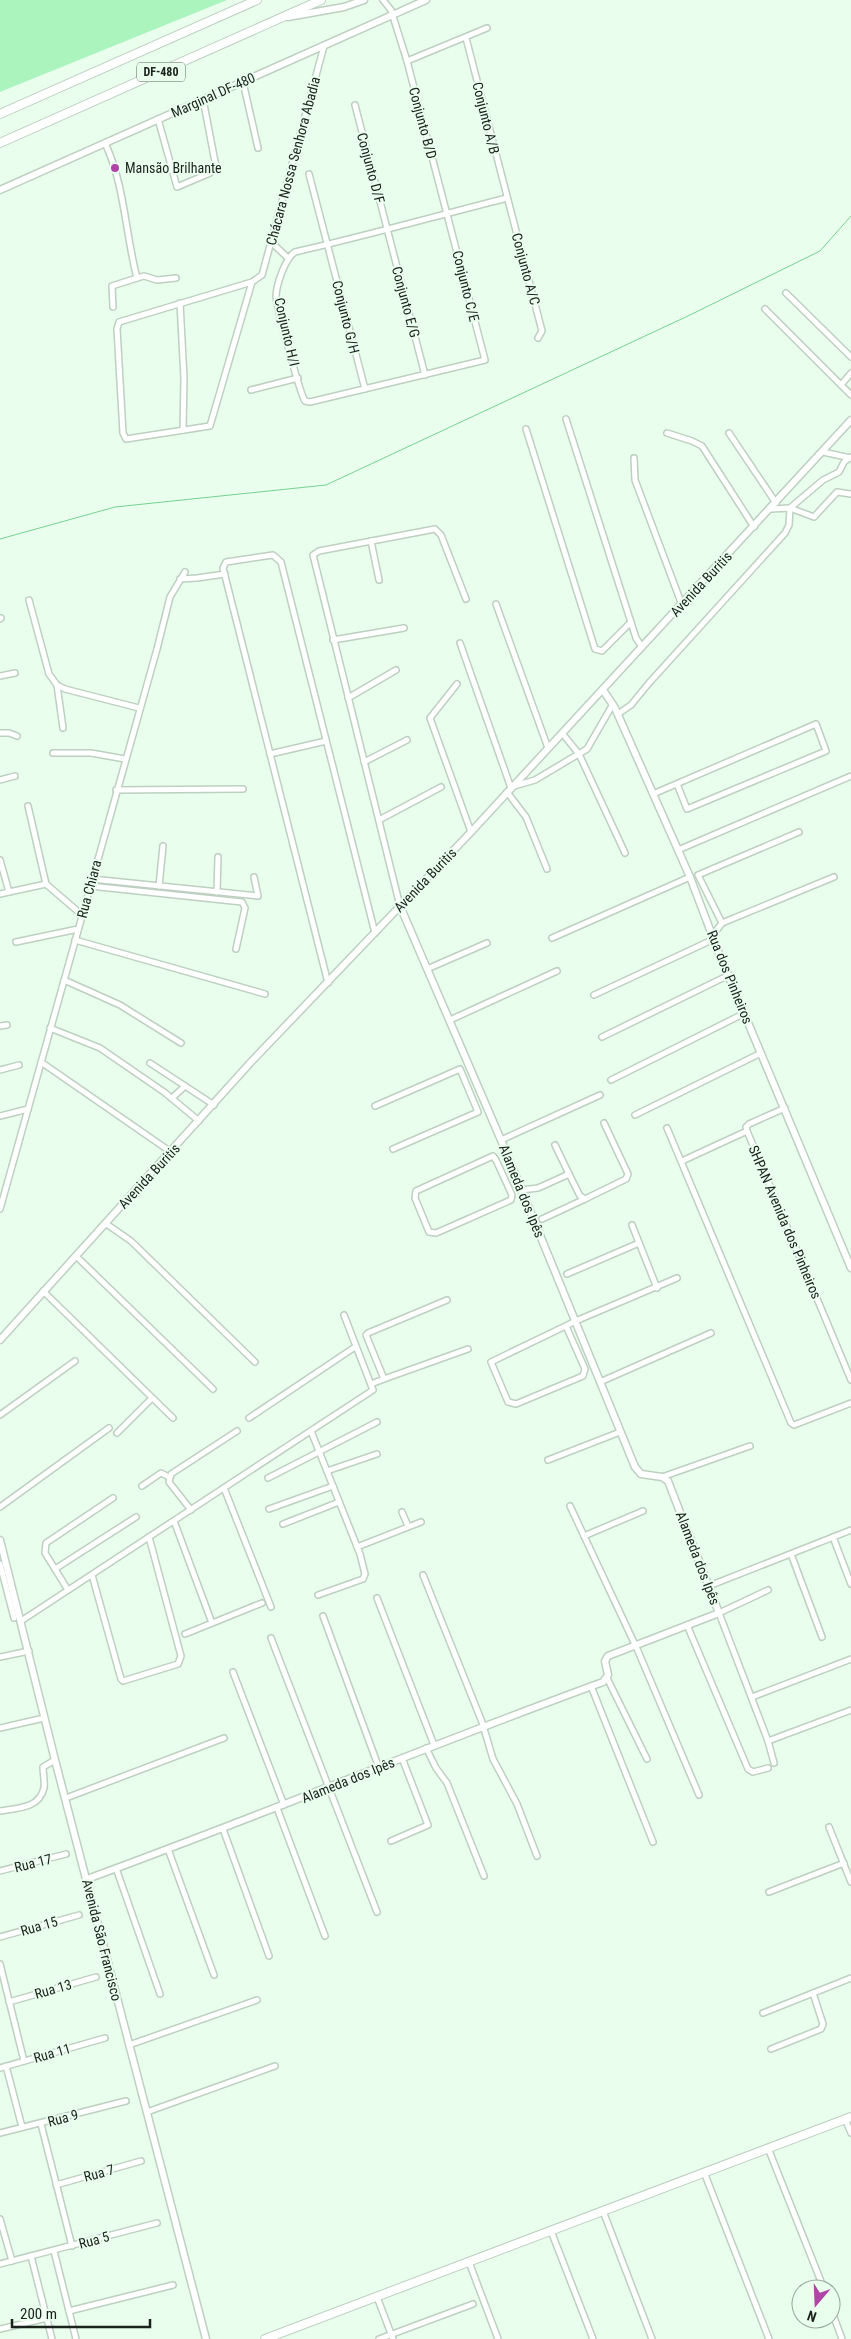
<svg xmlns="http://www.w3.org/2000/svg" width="851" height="2339" font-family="'Roboto Condensed',sans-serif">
<rect width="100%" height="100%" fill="#eafeee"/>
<path fill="#acf4be" d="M0 0H227L0 92Z"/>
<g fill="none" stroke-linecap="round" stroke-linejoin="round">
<path stroke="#76d190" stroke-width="1" d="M0 539 115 507 326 485 690 315 820 251 851 216"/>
<g stroke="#bdd0c1" stroke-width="8">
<g id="minor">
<path d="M383 0 391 10 407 61 485 360 310 402 305 401C300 394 277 308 276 297 276 286 285 258 295 252 366 236 436 216 507 198"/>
<path d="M466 38 542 331 538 338"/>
<path d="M407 61 487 28"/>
<path d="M243 82 258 148"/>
<path d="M355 105 425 375"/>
<path d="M158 119 177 187 210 173 216 167 203 99"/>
<path d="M105 143C125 186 125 232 137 278L144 276 157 280 176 278"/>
<path d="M309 174 365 389"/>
<path d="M271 242 288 258"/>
<path d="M252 282 210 426 126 439 123 433 117 329 119 322 252 282 262 275 324 46"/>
<path d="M786 293 851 357"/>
<path d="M180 303 184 378 183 430"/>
<path d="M113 307 112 286 137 278"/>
<path d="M765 309 851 395"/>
<path d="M841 385 851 373"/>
<path d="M251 390 298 378"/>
<path d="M566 419 636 638 642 647"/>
<path d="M526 429 595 649 602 651 631 622"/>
<path d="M667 433 692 441 702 446 754 527"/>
<path d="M729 433 776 503"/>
<path d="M823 452 851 458"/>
<path d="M634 458 635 480 682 605"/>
<path d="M771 509 790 508 814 517 837 492 851 494"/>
<path d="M371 541 379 580"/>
<path d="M180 579 197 578 225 574"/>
<path d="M29 600 49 674 57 685 65 689 139 708"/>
<path d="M496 604 548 748"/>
<path d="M0 619 1 618"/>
<path d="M333 640 404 628"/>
<path d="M460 643 511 788"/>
<path d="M0 676 15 673"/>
<path d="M457 684 430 718 471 832"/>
<path d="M57 685 63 728"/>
<path d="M348 698 396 670"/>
<path d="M618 714 631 705 649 683 785 533 789 525 790 508 823 480 839 472 844 462 851 457"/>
<path d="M0 733H9L17 736"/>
<path d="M562 733 579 754 625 853"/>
<path d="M53 753H91L125 759"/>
<path d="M270 754 326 741"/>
<path d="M364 762 407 740"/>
<path d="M0 780 15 776"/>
<path d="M514 786 535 780 587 749 613 704"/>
<path d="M116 790 243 789"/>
<path d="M507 792 526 817 547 869"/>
<path d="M653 794 816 724 826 751 687 809 677 784"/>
<path d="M28 806 46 884 82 915"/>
<path d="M379 820 441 787"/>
<path d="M799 832 698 875 722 923 834 877"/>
<path d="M678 850 851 776"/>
<path d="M0 860 9 892 46 884"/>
<path d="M92 879 258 896 254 877"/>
<path d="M90 886 242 902 245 908 236 949"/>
<path d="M159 886 163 846"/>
<path d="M217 892 218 857"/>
<path d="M0 894 9 892"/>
<path d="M400 906 313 555 319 551 435 529 441 535 466 599"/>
<path d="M713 935 722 923"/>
<path d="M552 938 690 877"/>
<path d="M75 940 265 994"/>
<path d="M16 942 78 929"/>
<path d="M427 969 487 943"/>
<path d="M64 980 120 1005 181 1043"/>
<path d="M328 983 223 568 226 562 273 555 281 562 375 933"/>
<path d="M594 995 714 939"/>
<path d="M450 1020 557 971"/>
<path d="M0 1026 7 1025"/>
<path d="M50 1028 100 1048 164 1092 199 1121"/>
<path d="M602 1037 729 975"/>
<path d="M41 1062 171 1152"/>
<path d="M150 1063 214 1105"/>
<path d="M0 1070 19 1065"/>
<path d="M611 1080 745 1013"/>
<path d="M172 1098 185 1086"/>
<path d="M375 1106 460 1069 478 1112 393 1149"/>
<path d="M635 1115 761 1053"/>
<path d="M0 1116 28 1109"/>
<path d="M667 1128 791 1423 794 1425 851 1403"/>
<path d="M747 1131 746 1127 749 1124 785 1108"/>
<path d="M501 1140 600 1095"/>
<path d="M555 1145 569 1174"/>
<path d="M493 1156 496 1160 512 1195 511 1200 443 1230 436 1233 429 1232 415 1198 416 1191Z"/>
<path d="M682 1161 747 1131 851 1380"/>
<path d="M521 1190 538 1188 569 1174 580 1196 585 1199 626 1179 628 1174 604 1123"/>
<path d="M0 1209 157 649 170 597 185 572"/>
<path d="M542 1219 585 1199"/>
<path d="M105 1223 131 1241 255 1362"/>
<path d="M632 1225 657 1288"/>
<path d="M76 1256 213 1389"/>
<path d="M567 1274 639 1243"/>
<path d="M43 1291 173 1418"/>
<path d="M447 1300 368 1333 366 1335 384 1379 468 1349"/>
<path d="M566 1326 585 1369 583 1376 516 1404 508 1402 491 1362 578 1320 677 1278"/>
<path d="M600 1382 711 1333"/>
<path d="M371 1384 384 1379"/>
<path d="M0 1415 75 1361"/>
<path d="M249 1418 355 1347"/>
<path d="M311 1431 360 1554 365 1574 363 1579 318 1595"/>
<path d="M117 1433 152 1398"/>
<path d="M548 1460 620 1432"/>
<path d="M327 1471 377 1454"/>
<path d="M662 1477 750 1446"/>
<path d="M268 1478 377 1422"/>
<path d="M142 1486 161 1473 169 1477"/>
<path d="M224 1488 271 1607"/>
<path d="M570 1506 638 1651 699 1795"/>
<path d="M0 1507 109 1428"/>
<path d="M269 1509 333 1486"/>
<path d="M191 1510 169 1482 171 1474 237 1431"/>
<path d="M402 1512 408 1526"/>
<path d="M174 1521 212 1623"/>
<path d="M283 1524 339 1502"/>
<path d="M584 1536 643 1511"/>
<path d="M833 1537 851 1584"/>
<path d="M357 1547 421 1522"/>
<path d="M791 1554 822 1637"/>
<path d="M0 1564 14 1618"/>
<path d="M55 1569 136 1517"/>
<path d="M92 1575 121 1679 123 1681 178 1664 181 1656 149 1537"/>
<path d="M423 1575 482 1722 493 1759 517 1804 537 1856"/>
<path d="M709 1586 851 1530"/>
<path d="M68 1590 45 1553 46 1543 113 1498"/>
<path d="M768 1590 719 1613 768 1741 774 1763"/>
<path d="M377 1598 434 1745"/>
<path d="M323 1616 379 1768"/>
<path d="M21 1621 373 1390 344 1315"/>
<path d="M687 1625 748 1769 753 1772 768 1768"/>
<path d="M185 1634 262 1603"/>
<path d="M271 1638 377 1912"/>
<path d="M0 1657 29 1651"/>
<path d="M233 1672 284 1805"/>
<path d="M607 1678 647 1759"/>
<path d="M591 1686 653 1842"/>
<path d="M752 1697 851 1659"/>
<path d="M0 1728 44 1718"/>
<path d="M768 1741 851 1710"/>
<path d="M426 1748 436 1768 447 1783 484 1876"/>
<path d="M66 1798 224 1738"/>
<path d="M277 1808 325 1936"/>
<path d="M0 1811C17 1808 39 1809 44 1788 45 1781 43 1774 43 1767L55 1760"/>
<path d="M829 1827 851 1882"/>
<path d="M223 1829 269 1956"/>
<path d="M391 1841 428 1825 402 1758"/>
<path d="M168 1849 214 1975"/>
<path d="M116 1868 160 1994"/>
<path d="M0 1871 66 1854"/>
<path d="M769 1892 844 1863"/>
<path d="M0 1937 79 1915"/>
<path d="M0 1964 24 2061"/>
<path d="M9 2002 96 1977"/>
<path d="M763 2013 851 1978"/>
<path d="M129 2045 257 2000"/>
<path d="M771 2049 821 2029 823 2024 813 1993"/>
<path d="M6 2066 22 2127"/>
<path d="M0 2068 105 2038"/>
<path d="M147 2112 275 2066"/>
<path d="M845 2119 851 2133"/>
<path d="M41 2124 72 2246"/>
<path d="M0 2133 126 2101"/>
<path d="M768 2148 824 2289"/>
<path d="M704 2172 769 2339"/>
<path d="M56 2185 141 2161"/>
<path d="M603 2211 652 2339"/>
<path d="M0 2219 12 2261"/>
<path d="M551 2231 593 2339"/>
<path d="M54 2251 76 2339"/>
<path d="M31 2256 52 2339"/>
<path d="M469 2262 498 2339"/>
<path d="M0 2264 157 2223"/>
<path d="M377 2297 393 2339"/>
<path d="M831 2309 842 2339"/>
<path d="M69 2311 173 2285"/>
<path d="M0 2329 47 2318"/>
<path d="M379 2339 473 2304"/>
</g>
</g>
<g stroke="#bdd0c1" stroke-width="9">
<g id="tertiary">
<path d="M288 17 344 7 364 0"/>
<path d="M0 190 426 0"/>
<path d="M603 690 615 708 690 877 720 956 851 1268"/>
<path d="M0 1340 251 1062 471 832 851 420"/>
<path d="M0 1540 55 1760 206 2339"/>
<path d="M87 1879C260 1816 430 1745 603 1682L608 1675 605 1661 608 1656 719 1613 668 1481 662 1477 641 1474 635 1467 501 1140 400 906"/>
</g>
</g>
<g stroke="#bdd0c1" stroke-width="10">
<path id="secondary" d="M265 2339 851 2117"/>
</g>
<g stroke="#bdd0c1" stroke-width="10">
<g id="primary">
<path d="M0 114 257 0"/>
<path d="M0 143 321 0"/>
</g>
</g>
<use href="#minor" stroke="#fff" stroke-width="5"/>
<use href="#tertiary" stroke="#fff" stroke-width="6"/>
<use href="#secondary" stroke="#fff" stroke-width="8"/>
<use href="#primary" stroke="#fff" stroke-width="8"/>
</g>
<circle fill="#b045a5" stroke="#eafeee" stroke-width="2" cx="115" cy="168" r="5"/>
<g text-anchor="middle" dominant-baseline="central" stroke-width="4" stroke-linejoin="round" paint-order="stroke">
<rect fill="#eafeee" stroke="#59645b" stroke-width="1" x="137" y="62.5" width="48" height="19" rx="4"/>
<g font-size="12" font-weight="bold" fill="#1b221c">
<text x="161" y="72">DF-480</text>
</g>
<g font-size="14" fill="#1b221c" stroke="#eafeee">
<text transform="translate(213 95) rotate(-24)">Marginal DF-480</text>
<text transform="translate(486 118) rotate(76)">Conjunto A/B</text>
<text transform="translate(423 123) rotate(75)">Conjunto B/D</text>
<text transform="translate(293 161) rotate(-75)">Chácara Nossa Senhora Abadia</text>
<text transform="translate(371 168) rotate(75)">Conjunto D/F</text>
<text transform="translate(526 269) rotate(75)">Conjunto A/C</text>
<text transform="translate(466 286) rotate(76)">Conjunto C/E</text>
<text transform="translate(406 302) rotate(75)">Conjunto E/G</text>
<text transform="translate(346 317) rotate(76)">Conjunto G/H</text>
<text transform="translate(287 332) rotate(77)">Conjunto H/I</text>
<text transform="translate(701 584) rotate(-47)">Avenida Buritis</text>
<text transform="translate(425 880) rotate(-46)">Avenida Buritis</text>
<text transform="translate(89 889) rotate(-75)">Rua Chiara</text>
<text transform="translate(730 977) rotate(68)">Rua dos Pinheiros</text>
<text transform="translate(149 1176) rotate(-47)">Avenida Buritis</text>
<text transform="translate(522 1191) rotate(68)">Alameda dos Ipês</text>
<text transform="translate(785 1222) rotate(67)">SHPAN Avenida dos Pinheiros</text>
<text transform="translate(698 1558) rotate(69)">Alameda dos Ipês</text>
<text transform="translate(348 1780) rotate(-22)">Alameda dos Ipês</text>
<text transform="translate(33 1863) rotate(-14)">Rua 17</text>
<text transform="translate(39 1926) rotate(-16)">Rua 15</text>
<text transform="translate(102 1940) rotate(76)">Avenida São Francisco</text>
<text transform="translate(53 1989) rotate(-16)">Rua 13</text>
<text transform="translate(52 2053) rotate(-16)">Rua 11</text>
<text transform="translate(63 2118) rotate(-15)">Rua 9</text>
<text transform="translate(99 2173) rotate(-15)">Rua 7</text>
<text transform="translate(94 2240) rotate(-15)">Rua 5</text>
</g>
<g font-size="14" fill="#1b221c" stroke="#eafeee" text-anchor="start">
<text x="125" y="168">Mansão Brilhante</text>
</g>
</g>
<g transform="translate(816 2304) rotate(199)"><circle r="24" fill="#eafeee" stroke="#97a69a"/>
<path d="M0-4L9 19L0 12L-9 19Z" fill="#b045a5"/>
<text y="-8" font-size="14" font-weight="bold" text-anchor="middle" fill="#1b221c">N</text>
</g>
<path d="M12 2319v8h138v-8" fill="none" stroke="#1b221c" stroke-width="2.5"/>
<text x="20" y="2319" font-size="15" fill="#1b221c" stroke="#eafeee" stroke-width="4" paint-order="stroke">200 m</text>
</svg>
